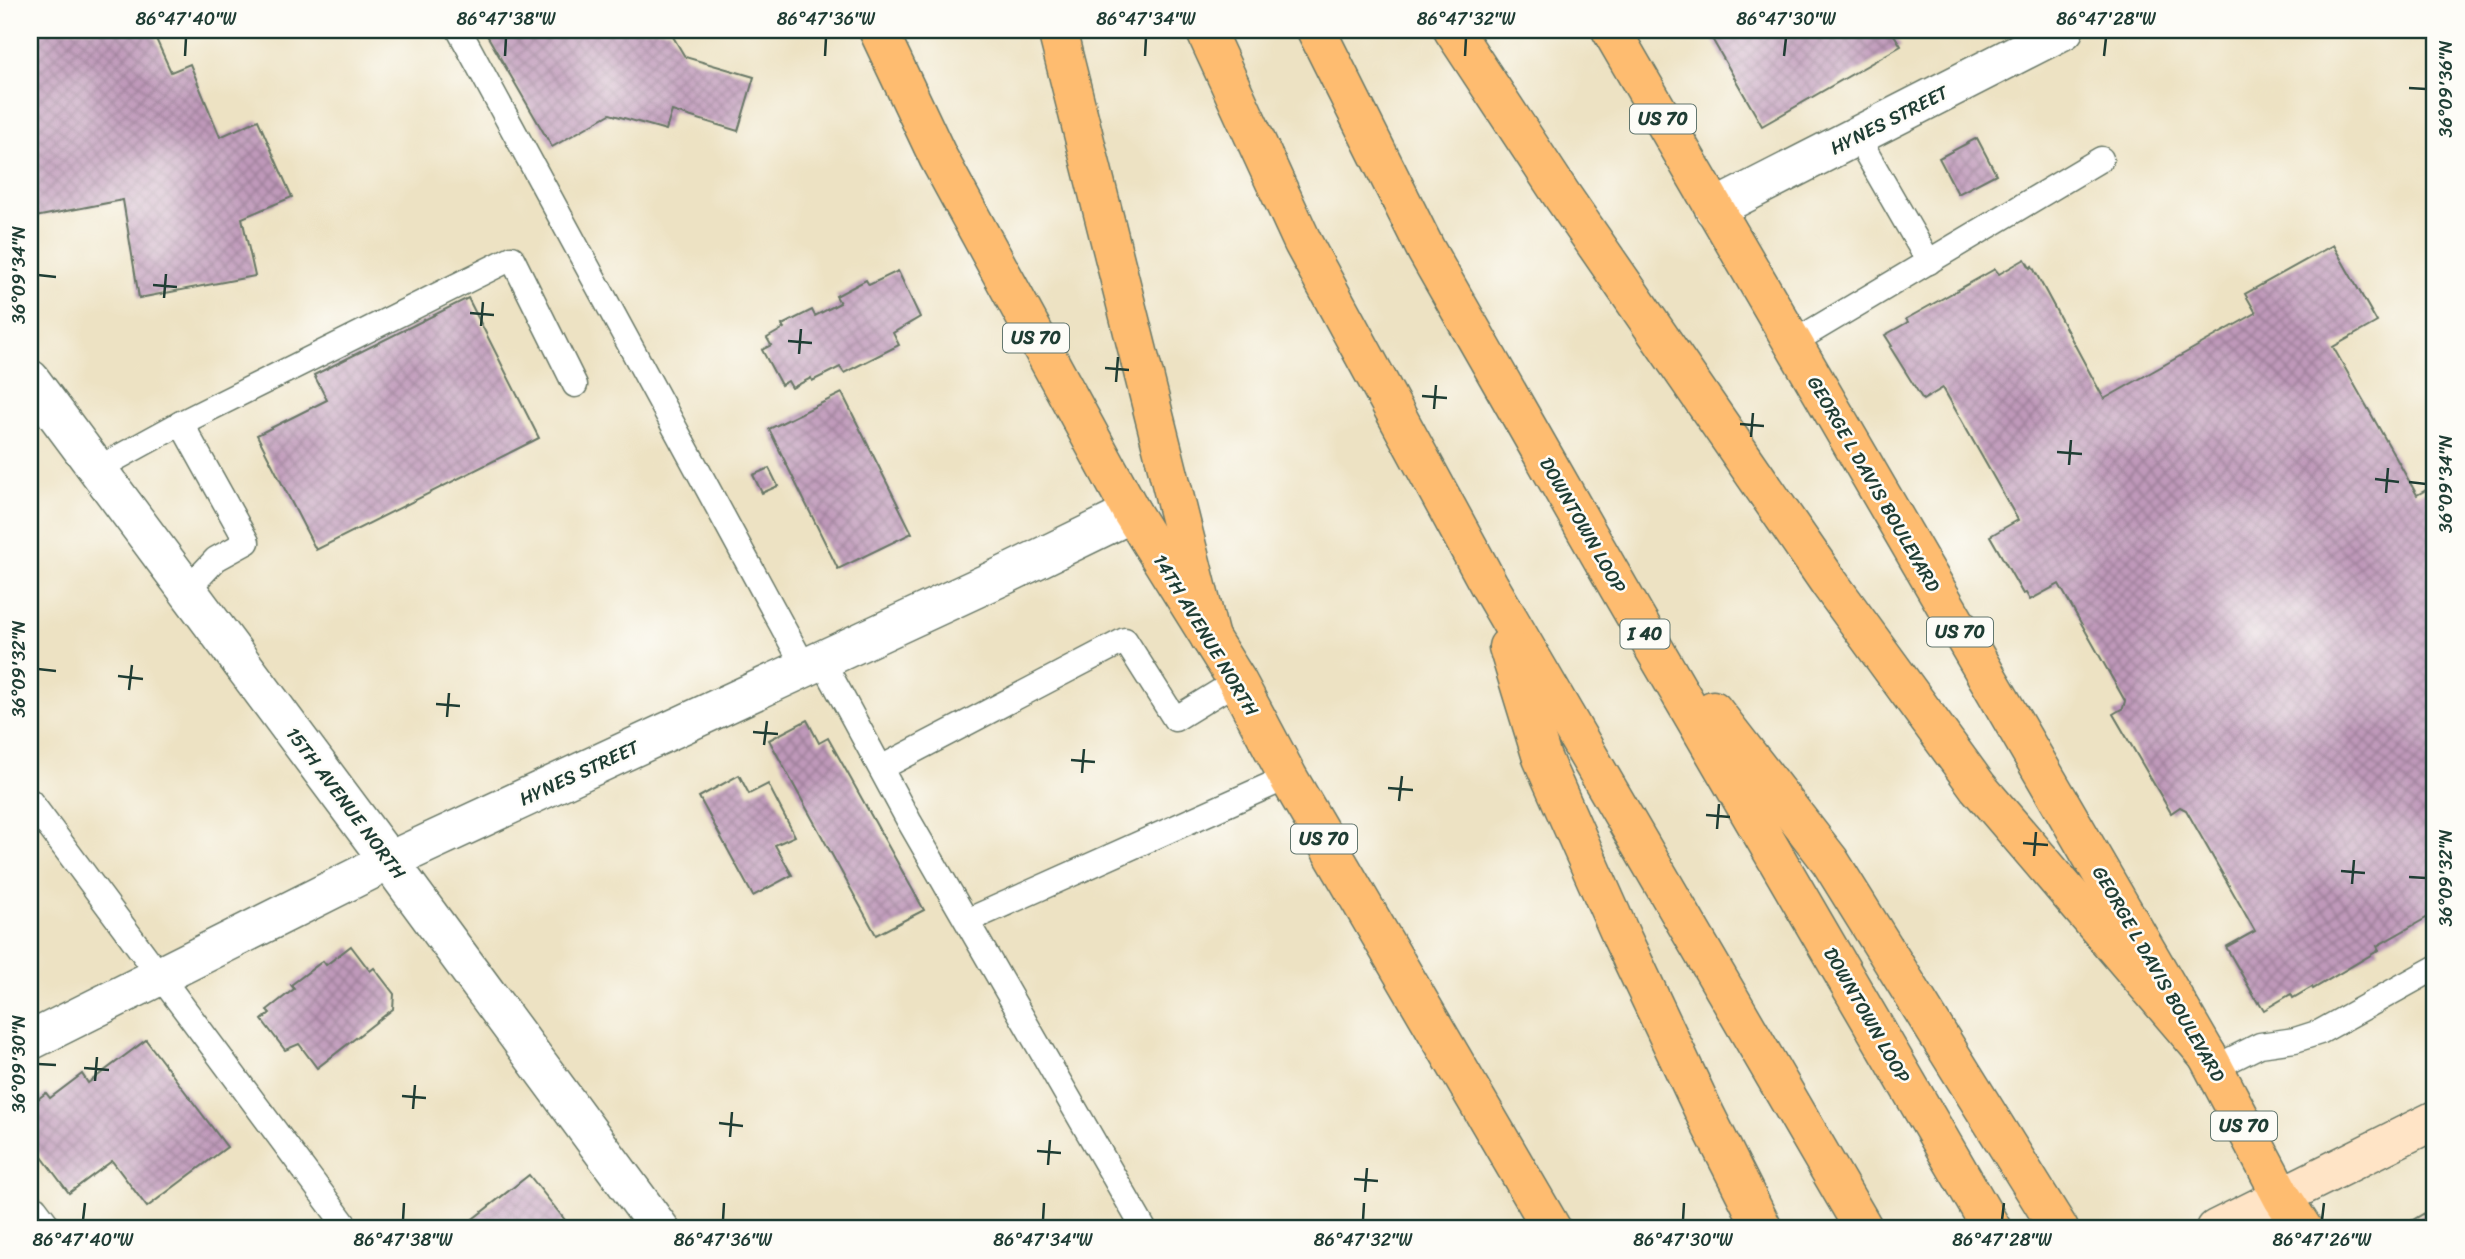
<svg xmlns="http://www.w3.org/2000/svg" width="2465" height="1259" font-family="Sriracha,sans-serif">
<defs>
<pattern id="building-cross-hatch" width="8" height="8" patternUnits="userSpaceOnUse" patternTransform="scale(1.75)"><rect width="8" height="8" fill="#bf99ba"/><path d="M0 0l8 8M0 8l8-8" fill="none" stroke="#9b7e98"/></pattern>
</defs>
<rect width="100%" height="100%" fill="#fdfcf7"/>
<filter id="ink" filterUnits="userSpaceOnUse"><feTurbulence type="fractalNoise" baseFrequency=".0143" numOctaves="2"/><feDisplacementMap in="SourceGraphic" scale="14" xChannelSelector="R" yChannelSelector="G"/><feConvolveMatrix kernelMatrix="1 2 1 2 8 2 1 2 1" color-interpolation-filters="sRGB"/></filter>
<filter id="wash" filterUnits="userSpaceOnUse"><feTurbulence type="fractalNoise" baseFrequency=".00686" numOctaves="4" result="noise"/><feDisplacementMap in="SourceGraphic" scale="28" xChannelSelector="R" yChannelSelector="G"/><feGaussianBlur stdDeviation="1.57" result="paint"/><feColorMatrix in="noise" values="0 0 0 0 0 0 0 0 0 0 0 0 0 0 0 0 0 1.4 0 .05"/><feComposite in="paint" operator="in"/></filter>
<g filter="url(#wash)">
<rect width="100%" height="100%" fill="#ede2c3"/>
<g id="blocks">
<g fill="url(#building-cross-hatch)">
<path d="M30 30H152L171 72 190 64 220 137 258 120 292 197 242 218 255 276 139 298 123 200 30 218Z"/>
<path d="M484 30H669L685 57 754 77 738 131 672 111 666 130 610 114 552 147Z"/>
<path d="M1707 30H1891L1901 46 1762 126Z"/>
<path d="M1977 138 1996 174 1958 194 1939 158Z"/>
<path d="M2333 245 2377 322 2333 347 2417 495 2435 485V913L2377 946 2379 950 2313 989 2312 987 2293 998 2291 994 2264 1010 2259 1002 2258 1003 2226 947 2255 931 2186 810 2180 807 2171 813 2113 714 2123 708 2125 701 2059 584 2030 600 2026 593 2023 594 1990 536 2018 520 1943 388 1923 400 1890 347 1892 346 1885 335 1908 322 1906 319 1995 269 1999 274 2025 259 2030 268 2032 266 2104 399 2256 313 2245 294Z"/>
<path d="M898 271 920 317 893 333 899 345 844 373 840 367 812 381 811 378 792 388 788 381 781 385 762 350 771 345 767 338 784 328 782 325 812 310 815 316 840 303 836 296 866 280 869 285Z"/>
<path d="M468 298 539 438 316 550 257 435 327 400 314 375Z"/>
<path d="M842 393 912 533 838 569 769 429Z"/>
<path d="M769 468 778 486 762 493 753 475Z"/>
<path d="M807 720 819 743 828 738 924 910 876 935 769 740Z"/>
<path d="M739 775 749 794 768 784 795 836 775 845 792 875 753 896 699 797Z"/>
<path d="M351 946 370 971 374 968 394 994 393 1009 317 1068 299 1044 285 1050 262 1020 270 1013 267 1010 294 989 291 985 323 961 326 965Z"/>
<path d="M146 1040 227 1147 147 1207 112 1161 69 1193 30 1141V1105L46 1093 50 1098 82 1074 88 1083Z"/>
<path d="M529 1175 565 1220 553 1229H460Z"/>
<path d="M2435 1207V1229H2402L2401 1227Z"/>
</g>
</g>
</g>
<g filter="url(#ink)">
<use href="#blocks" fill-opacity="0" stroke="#677766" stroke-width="2"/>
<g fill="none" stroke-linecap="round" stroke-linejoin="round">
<g stroke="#677766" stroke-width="27">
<g id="service">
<path d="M459 30 805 668"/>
<path d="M1857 137 1929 262"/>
<path d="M1792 343 2101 159"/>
<path d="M181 423 512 258 575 385"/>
<path d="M97 469 181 423 247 542 216 559 187 590"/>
<path d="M822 660 909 821 1144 1229"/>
<path d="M881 768 1125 640 1175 719 1237 681"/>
<path d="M30 801 348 1229"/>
<path d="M969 920 1288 777"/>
<path d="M2214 1068 2260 1045 2295 1040 2320 1032 2435 968"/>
</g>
</g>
<g stroke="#677766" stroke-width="41">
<g id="minor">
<path d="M1714 209 2064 30"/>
<path d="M30 379 389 861 660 1229"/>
<path d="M30 1041 389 861 1007 574 1132 513"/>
<path d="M30 1213 42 1229"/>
</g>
</g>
<g stroke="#677766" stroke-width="41">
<path id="secondary" d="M2216 1229 2435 1120"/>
</g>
<g stroke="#677766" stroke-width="41">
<g id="primary">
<path d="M878 30 938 157 1132 513 1237 681 1288 777 1552 1229"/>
<path d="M1611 30 2207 1055 2282 1197 2303 1229"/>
</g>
</g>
<g stroke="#677766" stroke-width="41">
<g id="motorway">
<path d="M1057 30 1210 638"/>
<path d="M1205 30 1303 243 1489 585 1864 1229"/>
<path d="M1316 30 1426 250 1620 590 1992 1229"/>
<path d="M1453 30 1561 194 1830 584 1978 787 2207 1055"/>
<path d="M1508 647 1542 758 1622 938 1705 1114 1763 1229"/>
<path d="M1713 710 1830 861 2059 1229"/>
</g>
</g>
<use href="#service" stroke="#fff" stroke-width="24"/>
<use href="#minor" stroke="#fff" stroke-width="38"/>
<use href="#secondary" stroke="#ffe4c6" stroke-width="38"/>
<use href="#primary" stroke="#febc70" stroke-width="38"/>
<use href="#motorway" stroke="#febc70" stroke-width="38"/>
</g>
</g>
<path fill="none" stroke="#1f3d34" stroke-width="2.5" d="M185 56 186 38M505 56 506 38M825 56 826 38M1145 56 1146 38M1465 56 1466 38M1784 56 1786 38M2104 56 2106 38M2409 88 2426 89M38 275 56 277M153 285 177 287M164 298 166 274M470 313 494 315M481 326 483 302M788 341 812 343M799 354 801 329M1105 368 1129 370M1116 382 1118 357M1422 396 1447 398M1434 409 1436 385M1740 424 1764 426M1751 437 1753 413M2057 452 2082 454M2069 465 2071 440M2375 479 2399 482M2409 482 2426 484M2386 493 2388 468M38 669 56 671M118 676 143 679M129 690 132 665M436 704 460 706M447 717 449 693M753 732 778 734M764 745 767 721M1071 760 1095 762M1082 773 1084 749M1388 788 1413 790M1399 801 1402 776M1706 815 1730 817M1717 829 1719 804M2023 843 2048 845M2034 856 2036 832M2341 871 2365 873M2409 877 2426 878M2352 884 2354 860M38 1064 56 1065M84 1068 109 1070M95 1081 97 1057M402 1096 426 1098M413 1109 415 1085M719 1123 743 1126M730 1137 732 1112M1037 1151 1061 1153M1048 1165 1050 1140M1354 1179 1378 1181M1365 1192 1367 1168M83 1220 85 1203M403 1220 404 1203M723 1220 724 1203M1043 1220 1044 1203M1363 1220 1364 1203M1683 1220 1684 1203M2002 1220 2004 1203M2322 1220 2324 1203"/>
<g text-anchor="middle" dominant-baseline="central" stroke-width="5" stroke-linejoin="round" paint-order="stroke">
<g fill="#fdfcf7" stroke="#62766e" stroke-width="2">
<rect x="1630" y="104.5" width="66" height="29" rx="5"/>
<rect x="1003" y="323.5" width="66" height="29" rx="5"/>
<rect x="1927" y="617.5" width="66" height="29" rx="5"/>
<rect x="1620.5" y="619.5" width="49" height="29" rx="5"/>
<rect x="1291" y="824.5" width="66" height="29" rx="5"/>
<rect x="2211" y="1111.5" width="66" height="29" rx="5"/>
</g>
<g font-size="18" font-weight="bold" fill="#1f3d34">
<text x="1663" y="119">US 70</text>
<text x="1036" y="338">US 70</text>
<text x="1960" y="632">US 70</text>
<text x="1645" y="634">I 40</text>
<text x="1324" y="839">US 70</text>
<text x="2244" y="1126">US 70</text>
</g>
<g font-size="19" fill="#1f3d34" stroke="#fdfcf7">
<text transform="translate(1889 120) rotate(-27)">HYNES STREET</text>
<text transform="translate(1874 484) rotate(60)">GEORGE L DAVIS BOULEVARD</text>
<text transform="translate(1583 525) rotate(60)">DOWNTOWN LOOP</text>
<text transform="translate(1206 635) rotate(59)">14TH AVENUE NORTH</text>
<text transform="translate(579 773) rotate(-25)">HYNES STREET</text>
<text transform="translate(346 803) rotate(53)">15TH AVENUE NORTH</text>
<text transform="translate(2159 974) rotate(60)">GEORGE L DAVIS BOULEVARD</text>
<text transform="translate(1867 1015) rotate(60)">DOWNTOWN LOOP</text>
</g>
</g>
<rect width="2465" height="1259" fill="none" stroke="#fdfcf7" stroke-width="77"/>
<rect x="38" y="38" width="2388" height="1182" fill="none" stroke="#1f3d34" stroke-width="2.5"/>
<g font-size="18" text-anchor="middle" fill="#1f3d34">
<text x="186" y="25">86°47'40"W</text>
<text x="506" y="25">86°47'38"W</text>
<text x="826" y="25">86°47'36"W</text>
<text x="1146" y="25">86°47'34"W</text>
<text x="1466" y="25">86°47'32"W</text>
<text x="1786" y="25">86°47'30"W</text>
<text x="2106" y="25">86°47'28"W</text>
<text transform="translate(2446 89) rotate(-90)" y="6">36°09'36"N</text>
<text transform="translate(19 275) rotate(-90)" y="6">36°09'34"N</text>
<text transform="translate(2446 484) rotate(-90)" y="6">36°09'34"N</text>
<text transform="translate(19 669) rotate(-90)" y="6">36°09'32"N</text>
<text transform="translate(2446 878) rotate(-90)" y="6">36°09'32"N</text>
<text transform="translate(19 1064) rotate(-90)" y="6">36°09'30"N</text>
<text x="83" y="1246">86°47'40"W</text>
<text x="403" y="1246">86°47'38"W</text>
<text x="723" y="1246">86°47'36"W</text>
<text x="1043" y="1246">86°47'34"W</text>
<text x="1363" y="1246">86°47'32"W</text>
<text x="1683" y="1246">86°47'30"W</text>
<text x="2002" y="1246">86°47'28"W</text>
<text x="2322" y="1246">86°47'26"W</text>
</g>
</svg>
